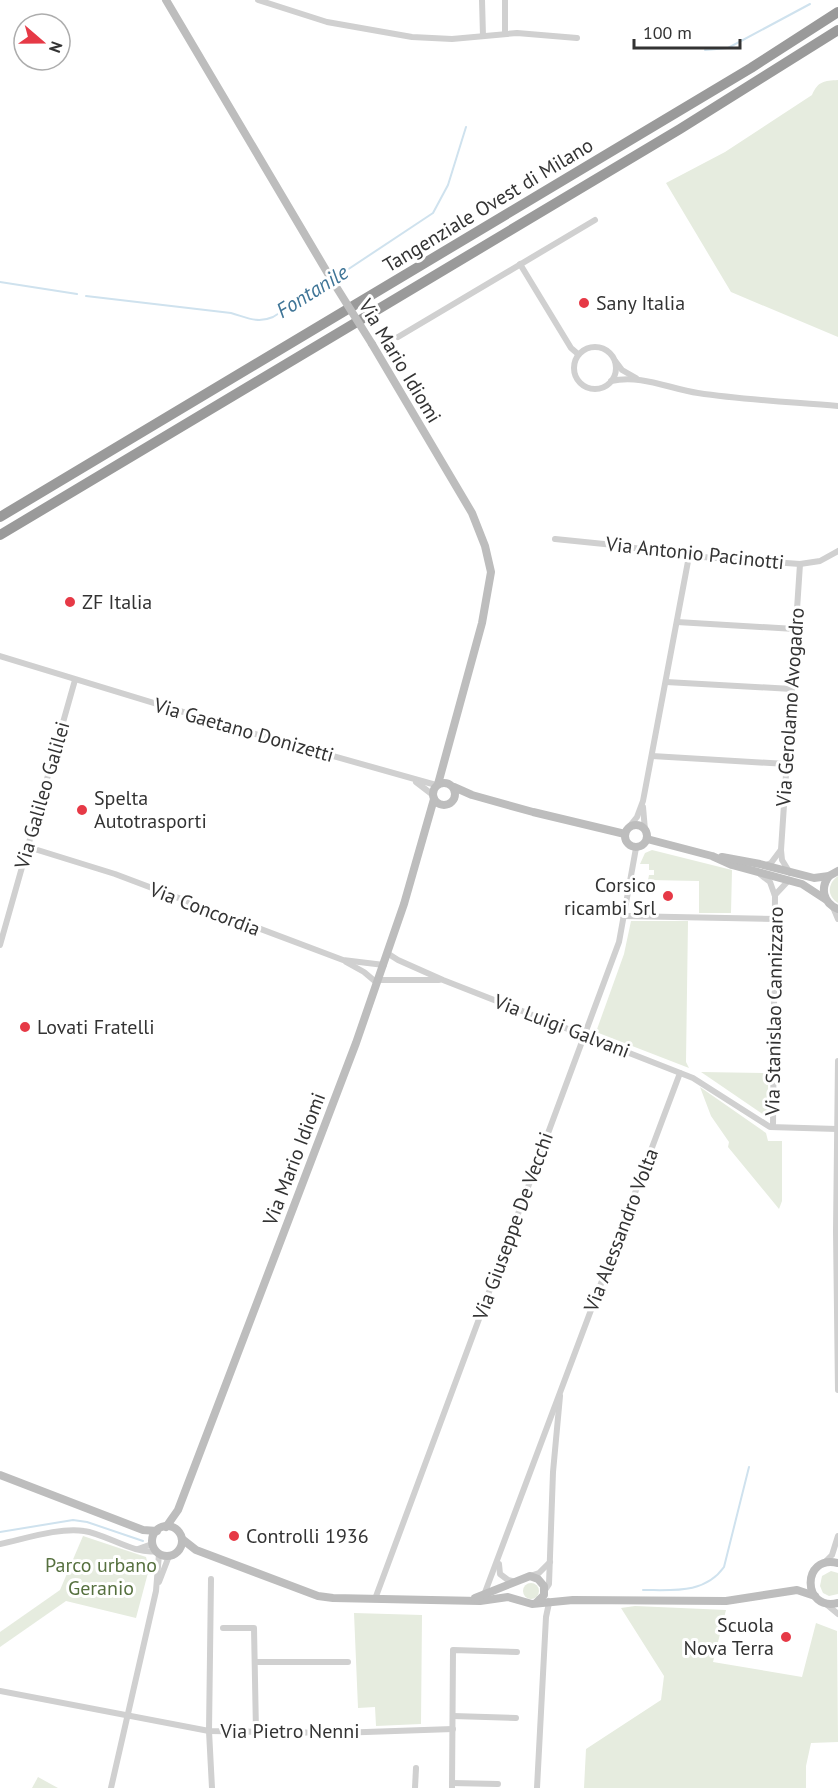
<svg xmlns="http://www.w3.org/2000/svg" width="838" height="1788" font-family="'PT Sans',sans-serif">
<rect width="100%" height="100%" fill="#fff"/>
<g fill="#e6ecdf">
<path d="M838 80V337L731 292 666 183 725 152 812 95C818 81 824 81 838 80Z"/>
<path d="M652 850 732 870 731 913H699V881L648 880 649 875H654V870H649V864H640L645 853Z"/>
<path d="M838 876V903C827 896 827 884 838 876Z"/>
<path d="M631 921H688L686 1062 689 1068 596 1032 624 954Z"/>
<path d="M701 1072 768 1073V1117H767Z"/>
<path d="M700 1087 766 1133 768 1141H782V1201L779 1209 728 1147 729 1142 711 1116Z"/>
<path d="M83 1536 146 1557 149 1569 136 1618 66 1601 0 1647V1632L60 1590Z"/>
<path d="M831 1571 838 1573V1594L829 1596 823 1593 820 1586 822 1576Z"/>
<circle cx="531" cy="1591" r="8"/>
<path d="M635 1606 726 1610 713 1662 802 1677 816 1623 837 1631 838 1742 811 1743 806 1766V1788H584L586 1749 661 1700 664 1676 621 1608Z"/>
<path d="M354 1613 422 1615 421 1724 376 1726 375 1707 358 1708Z"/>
<path d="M38 1777 58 1788H32Z"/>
</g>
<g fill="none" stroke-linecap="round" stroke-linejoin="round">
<g stroke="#cfe2ee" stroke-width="2">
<path d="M705 50 728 48 810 4"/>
<path d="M335 278 433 213 448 185 466 127"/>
<path d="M0 282 77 294"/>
<path d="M86 296 231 313C246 317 257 324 273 317L330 281"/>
<path d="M0 1532 73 1520 87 1522 143 1541"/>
<path d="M643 1590C673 1590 705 1594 724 1567L749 1467"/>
</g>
<g stroke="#d0d0d0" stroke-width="6">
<path d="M258 0 327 22 412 37 452 39 517 33 577 38"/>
<path d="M482 0 483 36"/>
<path d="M505 0V33"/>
<path d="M520 264 571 348 578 354"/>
<path d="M398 337 595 220"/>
<circle cx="595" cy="368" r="21"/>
<path d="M616 362 622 370 636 378"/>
<path d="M611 381C641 374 670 389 698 393 744 400 792 402 838 406"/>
<path d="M555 539 614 545 689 556 800 564 820 561 838 551"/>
<path d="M677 622 795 629"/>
<path d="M0 656 262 736 436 785"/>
<path d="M666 682 792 689"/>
<path d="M652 756 787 764"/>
<path d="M416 782 433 795"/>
<path d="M643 807 645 830"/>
<path d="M629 827 637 817 643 801 689 556"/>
<path d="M28 847 115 874 343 960 384 965"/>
<path d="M764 866 771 863 780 851"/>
<path d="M790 873 782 860 781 850 800 564"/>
<path d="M761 875 770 882 775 896 773 1127"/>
<path d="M775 895 789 880"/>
<path d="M833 907 838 919"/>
<path d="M623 916 775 919"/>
<path d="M0 945 75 680"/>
<path d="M387 953 398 960 443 980 693 1078 770 1127 837 1129"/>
<path d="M346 962 364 972 377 983"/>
<path d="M378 980H439"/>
<path d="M838 1061 836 1231 838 1390"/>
<path d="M0 1544C24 1539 60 1527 84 1531 106 1534 135 1555 156 1551"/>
<path d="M138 1549 152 1544"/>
<path d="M824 1563 832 1555 838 1536"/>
<path d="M499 1564 500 1574 508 1580 516 1582"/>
<path d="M530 1576 539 1573 550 1562"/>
<path d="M211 1579 209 1731 212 1788"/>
<path d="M159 1582 169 1556"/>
<path d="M545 1590 549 1584 553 1472 560 1396"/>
<path d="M484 1595 680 1073"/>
<path d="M375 1599 619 942 636 848"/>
<path d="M826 1604 838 1614"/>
<path d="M223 1628H254L256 1732"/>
<path d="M255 1662H348"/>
<path d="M0 1691 209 1731 337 1733 453 1729"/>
<path d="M453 1716 516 1718"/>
<path d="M452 1783 498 1784"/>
<path d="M111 1788 156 1591 159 1554"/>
<path d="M415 1788 416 1768"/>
<path d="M452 1788 453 1650 517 1652"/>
<path d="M537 1788 546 1617 549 1603 548 1601"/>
</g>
<g stroke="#bdbdbd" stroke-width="8">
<path d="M166 0 330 277"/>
<path d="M372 344 472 513 485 546 491 572 482 623 438 784"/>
<circle cx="444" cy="794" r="11"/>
<path d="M454 787 472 795 533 812 625 834"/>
<circle cx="636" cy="836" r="11"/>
<path d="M647 839 712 856 732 865 802 884 825 899"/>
<path d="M722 857 760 864 814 878 829 876 838 871"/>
<path d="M829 876C820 888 823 903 838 909"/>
<path d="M0 1475 143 1530 157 1531"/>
<circle cx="167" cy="1541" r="15"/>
<path d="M166 1527 178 1510 356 1043 404 904 434 799"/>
<path d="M182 1539 196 1550 318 1596 333 1598 480 1601 508 1597 532 1604 573 1600 726 1601 797 1590 815 1596"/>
<path d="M838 1563C801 1554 802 1612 838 1603"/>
<path d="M475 1598 530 1576 538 1579 544 1586V1595L537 1602"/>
</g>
<g stroke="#9a9a9a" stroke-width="10">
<path d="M0 517 751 68 838 12"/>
<path d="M0 535 680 129 838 30"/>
</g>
<path stroke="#bdbdbd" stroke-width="8" d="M330 277 372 344"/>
</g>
<g fill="#e63946" stroke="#fff" stroke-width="2">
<circle cx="584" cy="303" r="6"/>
<circle cx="70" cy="602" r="6"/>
<circle cx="82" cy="810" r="6"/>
<circle cx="668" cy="896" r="6"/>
<circle cx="25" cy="1027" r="6"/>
<circle cx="234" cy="1536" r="6"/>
<circle cx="786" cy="1637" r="6"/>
</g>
<g text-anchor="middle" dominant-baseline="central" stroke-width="6" stroke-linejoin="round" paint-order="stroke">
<g font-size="20" fill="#333" stroke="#fff">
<text transform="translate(488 205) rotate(-31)">Tangenziale Ovest di Milano</text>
<text transform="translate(400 361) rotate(59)">Via Mario Idiomi</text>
<text transform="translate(695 553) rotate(6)">Via Antonio Pacinotti</text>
<text transform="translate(790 707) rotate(-86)">Via Gerolamo Avogadro</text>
<text transform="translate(244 730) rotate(16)">Via Gaetano Donizetti</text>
<text transform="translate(42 795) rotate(-74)">Via Galileo Galilei</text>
<text transform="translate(205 909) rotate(21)">Via Concordia</text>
<text transform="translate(774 1011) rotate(-89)">Via Stanislao Cannizzaro</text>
<text transform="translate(562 1026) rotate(21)">Via Luigi Galvani</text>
<text transform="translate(294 1159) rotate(-69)">Via Mario Idiomi</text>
<text transform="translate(513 1226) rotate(-70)">Via Giuseppe De Vecchi</text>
<text transform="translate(621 1230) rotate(-69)">Via Alessandro Volta</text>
<text x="290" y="1731">Via Pietro Nenni</text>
</g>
<g font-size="20" fill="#333" stroke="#fff" text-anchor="start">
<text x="596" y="303">Sany Italia</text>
<text x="82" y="602">ZF Italia</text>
<text x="94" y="798">Spelta<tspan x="94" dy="23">Autotrasporti</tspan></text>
<text x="656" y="885" text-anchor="end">Corsico<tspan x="656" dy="23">ricambi Srl</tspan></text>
<text x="37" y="1027">Lovati Fratelli</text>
<text x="246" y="1536">Controlli 1936</text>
<text x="774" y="1625" text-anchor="end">Scuola<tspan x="774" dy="23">Nova Terra</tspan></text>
</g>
<g font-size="20" fill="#56703f" stroke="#fff">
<text x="101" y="1565">Parco urbano<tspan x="101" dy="23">Geranio</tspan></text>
</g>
<g font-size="21" font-style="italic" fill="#3f7597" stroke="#fff">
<text transform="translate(312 291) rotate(-32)">Fontanile</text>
</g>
</g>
<g transform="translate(42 42) rotate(110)"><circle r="28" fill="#ffffff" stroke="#adadad" stroke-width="1.5"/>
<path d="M0-4.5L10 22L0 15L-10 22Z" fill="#e63946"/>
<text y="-9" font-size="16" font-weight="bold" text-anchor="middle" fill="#333333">N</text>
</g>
<path d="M634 39v9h106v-9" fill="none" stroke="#333333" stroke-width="3"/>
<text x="643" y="39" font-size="18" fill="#333333" stroke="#ffffff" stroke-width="4.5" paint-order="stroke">100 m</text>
</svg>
